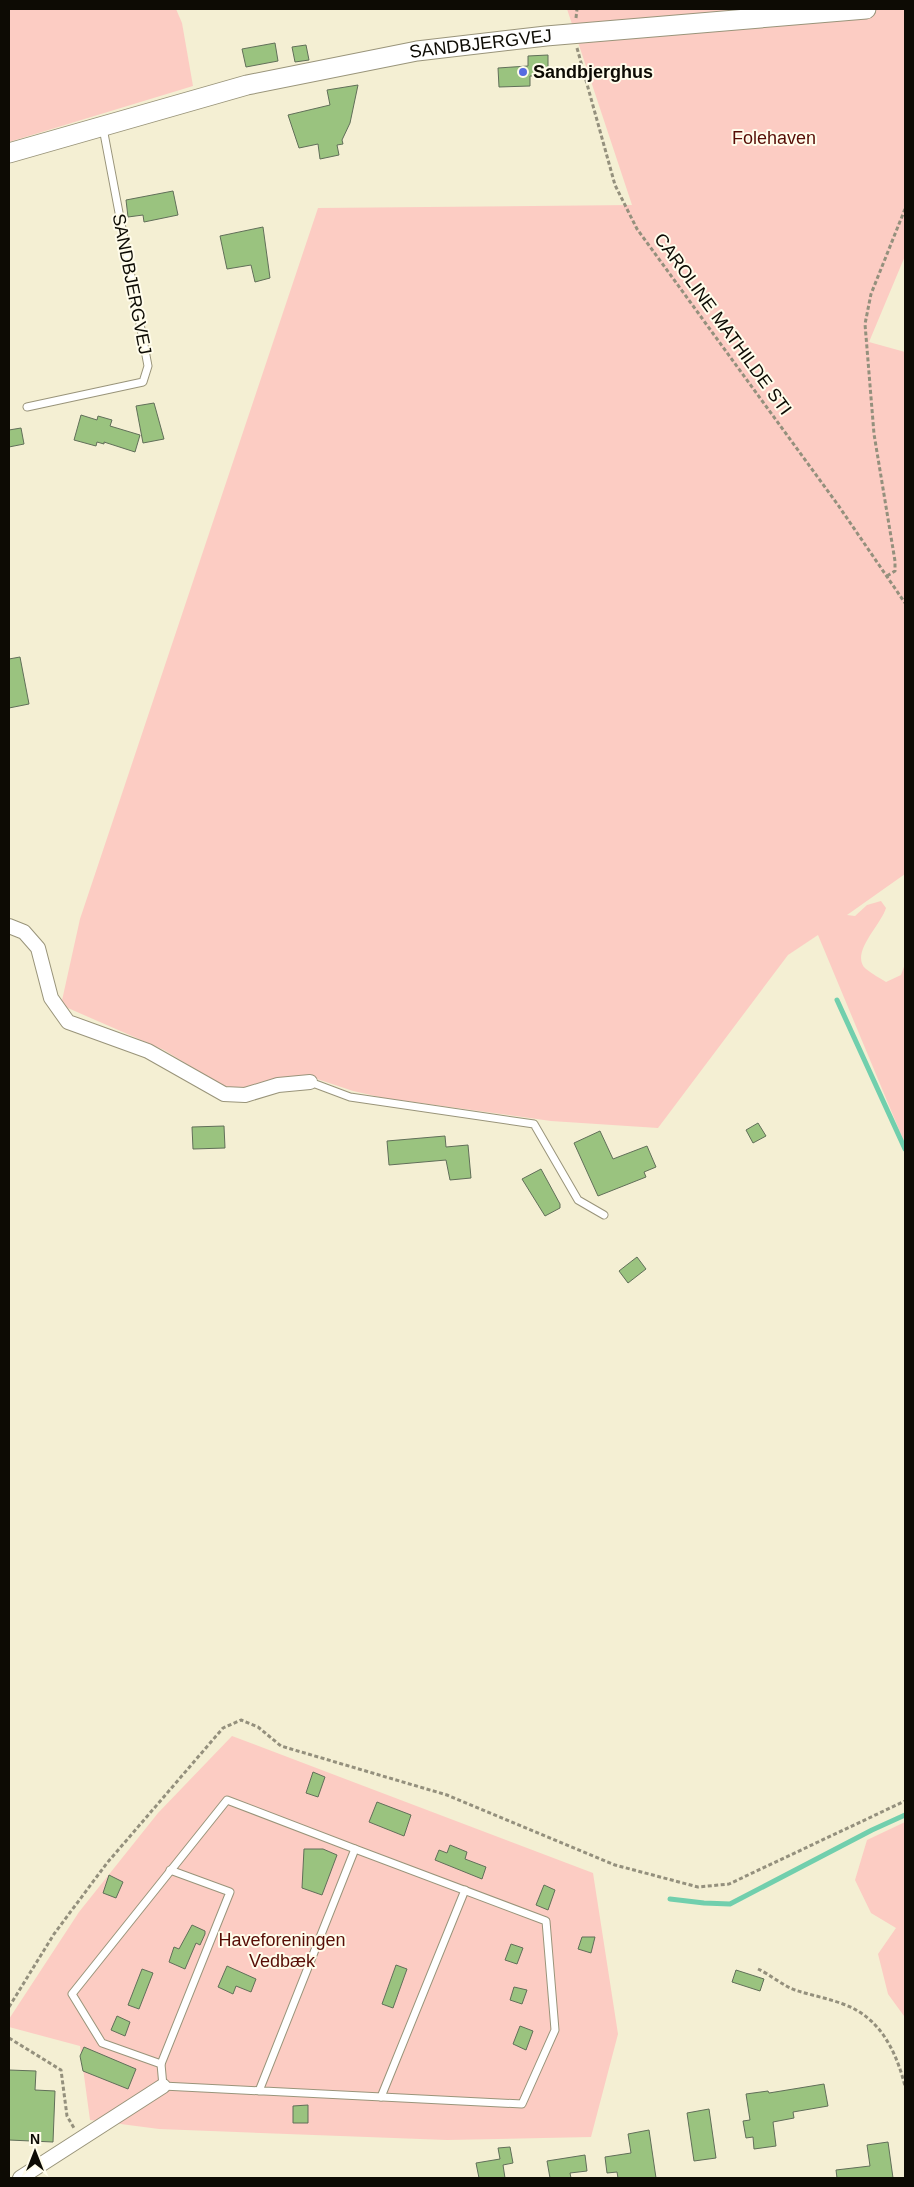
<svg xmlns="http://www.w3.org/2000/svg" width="914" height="2187" font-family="Helvetica,sans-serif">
<rect width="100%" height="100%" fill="#f4efd3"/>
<g fill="#fcccc3">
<path d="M9 9H176L182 23 193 86 9 142Z"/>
<path d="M567 9H905V256L869 342 905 352V874L847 915 855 916 867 905 881 901 886 908C881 925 849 954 866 969 872 974 880 978 886 982L901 975 905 964V1144L818 935 788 955 658 1128 551 1121 384 1098 353 1091 311 1077 246 1088H226L164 1050 61 1005 80 919 318 208 632 205Z"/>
<path d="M232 1736 593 1873 618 2034 591 2137 447 2140 159 2129 90 2120 80 2046 9 2027V2019L79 1912 158 1813Z"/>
<path d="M905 1822V2013L904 2016 888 1994 878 1954 896 1928 871 1913 855 1880 867 1840Z"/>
</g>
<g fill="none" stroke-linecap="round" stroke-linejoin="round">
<g stroke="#71cfad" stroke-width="5">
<path d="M837 1000 905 1149"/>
<path d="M670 1899 704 1903 730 1904 872 1830 905 1815"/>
</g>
</g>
<g fill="#9ac37f" stroke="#616f59">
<path d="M275 43 278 61 246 67 242 49Z"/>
<path d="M306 45 309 60 295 62 292 47Z"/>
<path d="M548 55V75L530 76V86L499 87 498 68 528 66V56Z"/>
<path d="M358 85 350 123 342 140 343 144 337 145 339 155 320 159 318 144 299 148 288 115 330 105 327 90Z"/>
<path d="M173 191 178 215 144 222 143 215 128 217 126 200Z"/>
<path d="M263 227 270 278 255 282 251 265 227 269 220 236Z"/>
<path d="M154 403 164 439 143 443 136 406Z"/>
<path d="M81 415 97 420 98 416 112 420 110 426 140 435 135 452 104 442V444L97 442 96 446 74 440Z"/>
<path d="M21 428 24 444 9 447V430Z"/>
<path d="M20 657 29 704 9 708V659Z"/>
<path d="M758 1123 766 1136 753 1143 746 1130Z"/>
<path d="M224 1126 225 1148 193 1149 192 1127Z"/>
<path d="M600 1131 613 1159 647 1146 656 1167 644 1172 646 1177 598 1196 574 1143Z"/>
<path d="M445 1136 446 1147 468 1145 471 1178 450 1180 446 1160 389 1165 387 1141Z"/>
<path d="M541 1169 560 1204V1208L545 1216 522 1179Z"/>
<path d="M637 1257 646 1269 628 1283 619 1271Z"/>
<path d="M313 1772 325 1777 318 1797 306 1793Z"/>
<path d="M377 1802 411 1815 404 1836 369 1822Z"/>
<path d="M450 1845 467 1852 465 1859 486 1867 482 1879 435 1860 439 1850 447 1853Z"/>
<path d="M304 1849H323L337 1855 322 1895 302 1888Z"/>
<path d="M109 1875 123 1882 116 1898 103 1893Z"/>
<path d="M544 1885 555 1890 548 1910 536 1905Z"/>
<path d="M192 1925 205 1931V1934L200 1945 196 1943 185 1969 169 1962 174 1947 179 1949Z"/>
<path d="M582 1937H595L591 1953 578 1949Z"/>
<path d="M511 1944 523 1948 517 1964 505 1960Z"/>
<path d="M396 1965 407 1969 393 2008 382 2004Z"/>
<path d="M227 1966 256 1979 251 1992 236 1986 233 1994 218 1987Z"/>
<path d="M142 1969 153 1973 139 2009 128 2005Z"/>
<path d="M736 1970 764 1979 760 1991 732 1982Z"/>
<path d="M514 1987 527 1990 522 2004 510 2000Z"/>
<path d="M117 2016 130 2022 125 2036 111 2030Z"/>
<path d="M520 2026 533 2031 526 2050 513 2044Z"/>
<path d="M84 2047 136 2069 128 2089 83 2071 80 2056Z"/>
<path d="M9 2070 36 2071 35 2090 55 2091 53 2142 9 2140Z"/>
<path d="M824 2084 828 2106 793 2112 794 2118 773 2122 776 2146 754 2149 753 2137 746 2138 743 2121 750 2120 746 2094 768 2091 769 2093Z"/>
<path d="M308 2105V2123H293V2106Z"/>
<path d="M709 2109 716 2158 694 2161 687 2113Z"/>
<path d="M649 2130 656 2178H618L617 2172 607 2173 605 2157 631 2153 628 2134Z"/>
<path d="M888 2142 893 2178H837L836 2170 870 2166 867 2145Z"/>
<path d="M510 2147 513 2163 503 2165 505 2178H479L476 2163 500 2159 498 2148Z"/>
<path d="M585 2155 587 2171 570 2173 571 2178H550L547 2161Z"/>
</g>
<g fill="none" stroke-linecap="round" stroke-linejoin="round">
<g stroke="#99947a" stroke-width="9">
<g id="lane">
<path d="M27 407 143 382 148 366 103 128"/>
<path d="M310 1082 350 1097 534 1124 578 1200 604 1215"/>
<path d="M170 1870 230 1892 161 2064 163 2086 522 2104 555 2030 546 1921 355 1849 259 2091"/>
<path d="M161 2064 102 2043 72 1994 227 1800 355 1849"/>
<path d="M381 2097 465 1890"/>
</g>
</g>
<g stroke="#99947a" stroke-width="16">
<g id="street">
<path d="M9 926 24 932 38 948 51 998 68 1022 148 1051 224 1094 245 1095 278 1085 310 1082"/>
<path d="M20 2178 163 2086"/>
</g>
</g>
<g stroke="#99947a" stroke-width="21">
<g id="secondary">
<path id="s1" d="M9 153 247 85 417 51 546 36 866 9"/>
</g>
</g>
<g stroke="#94907d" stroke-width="3" stroke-dasharray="4 2.5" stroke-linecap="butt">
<path d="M576 18 577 9"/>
<path d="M577 48 615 185 637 229 838 505 905 603"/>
<path d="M887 576 895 571V561L874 434 865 324 871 294 905 209"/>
<path d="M758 1969C769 1974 785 1987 795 1990 810 1995 827 1998 843 2004 880 2017 896 2051 905 2086"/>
<path d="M9 2007 54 1934 107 1863 223 1728 241 1720 258 1727 281 1746 447 1795 615 1865 698 1887 729 1884 905 1801"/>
<path d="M9 2038 61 2070 67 2116 74 2128"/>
</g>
<use href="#lane" stroke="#fff" stroke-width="7"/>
<use href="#street" stroke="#fff" stroke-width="14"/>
<use href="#secondary" stroke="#fff" stroke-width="19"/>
</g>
<circle fill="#566be1" stroke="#fffceb" stroke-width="2" cx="523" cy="72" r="5"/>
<g text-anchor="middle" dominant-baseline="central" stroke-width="4" stroke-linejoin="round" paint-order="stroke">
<g font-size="18" fill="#0d0b04" stroke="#fffceb">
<text stroke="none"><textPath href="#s1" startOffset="485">SANDBJERGVEJ</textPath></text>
<text transform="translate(132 284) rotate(79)">SANDBJERGVEJ</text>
<text transform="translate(723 324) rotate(54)">CAROLINE MATHILDE STI</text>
</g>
<g font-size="18" font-weight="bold" fill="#0d0b04" stroke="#fffceb" text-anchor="start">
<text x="533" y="72">Sandbjerghus</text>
</g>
<g font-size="18" fill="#570d06" stroke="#fffceb">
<text x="774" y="138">Folehaven</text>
<text x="282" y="1940">Haveforeningen<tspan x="282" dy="21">Vedbæk</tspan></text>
</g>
</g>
<rect width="914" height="2187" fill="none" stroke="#0d0b04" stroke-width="20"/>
<g transform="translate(35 2152)" stroke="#fffceb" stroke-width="4" paint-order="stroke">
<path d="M0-4L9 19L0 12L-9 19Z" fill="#0d0b04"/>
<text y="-8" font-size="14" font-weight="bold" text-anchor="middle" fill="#0d0b04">N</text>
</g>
</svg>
